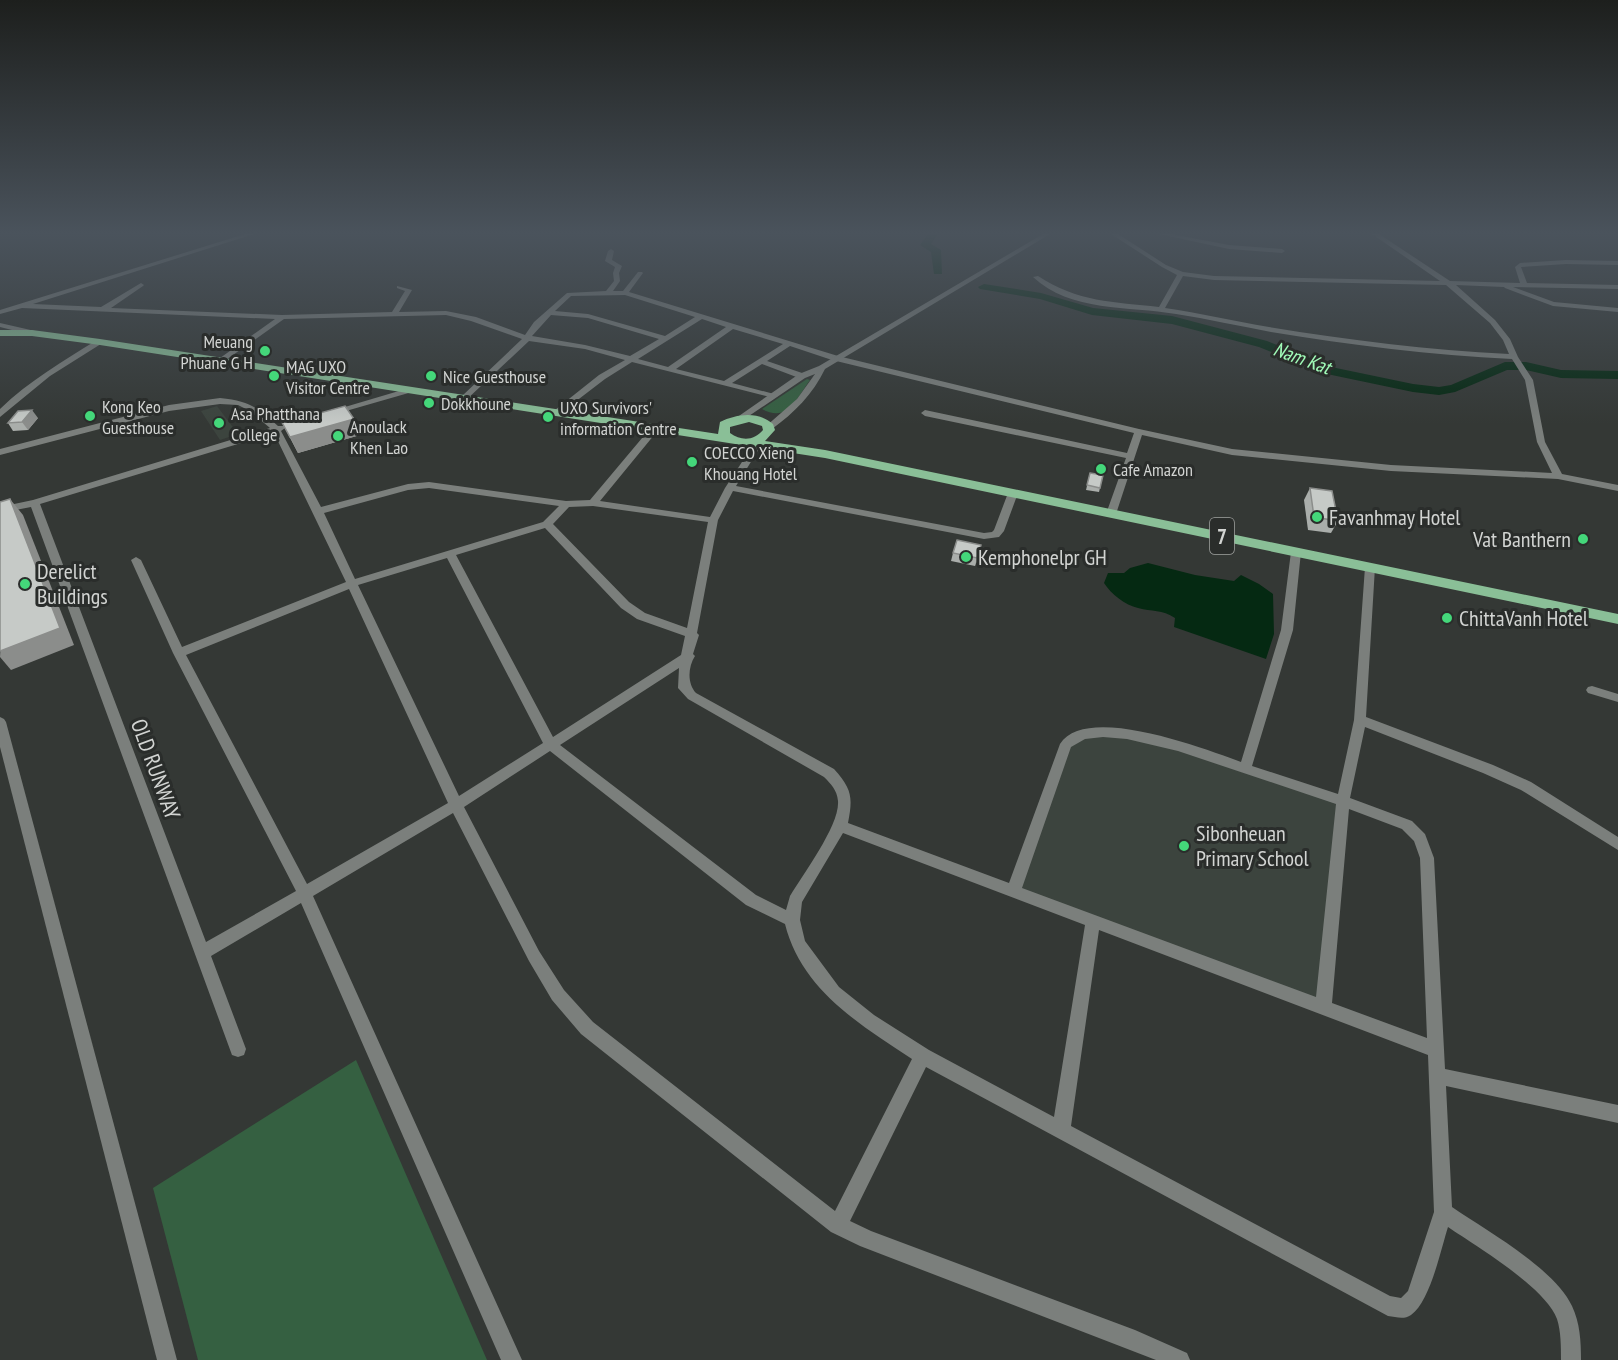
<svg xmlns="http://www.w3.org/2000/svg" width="1618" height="1360" font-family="'PT Sans Narrow',sans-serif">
<rect width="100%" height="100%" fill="#343835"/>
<g fill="#3c443e">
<path d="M217 406 238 434 220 440 201 411Z"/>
<path d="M1134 734 1343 801 1323 1008 1013 891 1074 736Z"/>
</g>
<g fill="#356041">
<path d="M807 379 810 380C796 399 788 423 762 409Z"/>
<path d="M356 1060 487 1360H198L153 1188Z"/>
</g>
<path fill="#052912" d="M1148 563 1195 575 1234 581 1241 575 1259 584 1273 594 1274 634 1266 659 1174 627 1175 618C1162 609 1152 612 1138 608 1125 605 1111 594 1104 583L1108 573H1124L1130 568Z"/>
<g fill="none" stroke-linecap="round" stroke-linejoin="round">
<g fill="#052912" fill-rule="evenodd">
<path d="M928 234H938L931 244 941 250 942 274H934L931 252 920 245Z"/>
<path d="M984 284 1041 293 1093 308 1172 316 1267 341 1336 368 1413 384 1439 387 1451 385 1505 362H1526L1561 370 1618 371V379L1561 378 1526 370H1507L1455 392 1439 395 1413 392 1327 374 1259 347 1172 324 1092 315 1040 299 980 289 978 287Z"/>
</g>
<g fill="#7b7f7c" fill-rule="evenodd">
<path d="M245 234H254L33 304 101 307 141 283 144 285 143 286 111 308 282 315 392 312 405 291 397 288V286L412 290 399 312 446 311 476 317 525 335 534 322 567 293 606 291 614 281 613 273 615 267 605 261 608 251 611 249 614 251 612 260 622 266 619 273 620 281 613 291H623L638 272H642L643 273 629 292 838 356 1139 429 1232 449 1391 465 1552 473 1537 442 1525 380 1512 359C1431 355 1351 345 1271 332 1239 326 1208 319 1176 314 1129 306 1070 312 1033 277L1038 276C1077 302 1114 302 1159 307L1177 275 1162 267 1111 234H1118L1166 265 1183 272 1214 276 1440 281 1372 234H1379L1450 281 1520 283 1515 267 1520 263 1566 260 1618 261V265L1566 264 1521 267 1527 283 1618 285V289L1513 287 1554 302 1618 308V312L1553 306 1505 288 1504 287 1456 285 1495 320 1510 339 1518 357 1533 380 1545 442 1562 474 1618 485V491L1558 479 1391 471 1232 455 1142 435 1116 514 1111 517 1106 514 1126 458 925 416 921 413 925 410 1127 453 1134 433 832 360 790 346 767 361 805 374V378H799L762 364 732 383 774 394V398L632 362 605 379 558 415 554 412 555 410 599 375 625 360 585 349 529 341 465 401 461 398 462 396 522 339 471 321 446 315 284 319 223 362 219 360 220 358 275 319 22 308 0 314V310ZM1183 276 1214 280 1446 285 1490 323 1503 340 1509 354C1428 350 1348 340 1269 327 1234 321 1200 313 1165 308ZM625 295 695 317 665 336 588 314 555 311 571 296ZM551 315 588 318 659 339 630 356 585 345 532 336ZM702 319 726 327 668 367 638 359ZM733 329 783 344 724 381 676 369Z"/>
<path d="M1159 234H1171L1229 245 1282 249 1285 251 1282 253 1229 249Z"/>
<path d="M0 323 35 331 36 333 32 335 0 327Z"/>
<path d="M97 340 104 342 50 376 0 417V409C29 381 63 361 97 340Z"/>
<path d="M409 388 413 390 412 392 332 415 328 412Z"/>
<path d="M220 398C250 401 256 407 278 426H284L285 428 281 431 321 507 408 484 429 482 566 501 590 500 653 425 656 424 660 427 659 429 600 501 710 517 725 488 755 442 758 441 762 444 736 486 984 533 992 532 994 530 1008 493 1013 490 1016 491 1018 493 1004 531 999 537 984 539 733 491 718 520 697 633 699 635 693 654 695 656C688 667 687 683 696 693L834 769C852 789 853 797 848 823L1009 883 1060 744C1086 703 1205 749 1241 762L1281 630 1291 552 1296 549 1301 552 1293 630 1252 766 1338 794 1354 720 1365 567 1370 564 1374 565 1375 567 1366 717 1493 765 1531 782 1618 837V850L1521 790 1483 773 1365 727 1350 798 1412 821 1425 834 1434 858 1445 1069 1618 1105V1123L1446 1086 1452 1207C1487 1231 1554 1268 1572 1306 1580 1323 1581 1341 1581 1360H1561C1561 1347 1561 1331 1557 1319 1545 1287 1476 1246 1448 1227 1441 1249 1430 1302 1411 1315 1404 1320 1396 1317 1388 1316L926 1067 850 1221 871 1231 1135 1330 1187 1353 1190 1360H1156L860 1246 831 1232 581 1034 552 1000 529 961 453 813 313 896 522 1360H501L301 903 211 956 246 1049 244 1055 238 1057 232 1055 31 507 0 513V507L33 500 270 428 250 411 238 405 220 404 169 411 0 455V449L169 405ZM274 433 346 582 182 647 141 560 136 557 131 560 173 653 296 891 206 942 40 504ZM429 488 559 506 543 522 355 579 324 513 408 490ZM593 506 708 522 687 628 645 613 629 602 553 524 569 507ZM545 528 621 608 637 619 685 636 681 655 553 737 456 555ZM447 558 543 743 459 796 358 585ZM349 589 448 803 307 884 186 655ZM679 668 678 688 688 699 824 777C831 784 837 790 838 801 840 825 803 874 790 896L786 910 756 895 560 745ZM1103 737 1127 739 1178 751 1336 804 1316 997 1022 888 1071 747 1085 739ZM550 751 746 905 785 924C801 989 860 1025 912 1059L835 1211 593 1022 564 990 539 951 464 807ZM1349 809 1402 829 1414 841 1420 858 1427 1038 1332 1003ZM843 833 1085 925 1054 1117 929 1050 874 1015 839 987 805 941 800 920 802 902ZM1099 930 1428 1055 1434 1212 1408 1291 1401 1298 1390 1296 1071 1126Z"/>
<path d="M1592 686 1618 694V702L1588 693 1586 690 1588 687Z"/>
<path d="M0 717 4 719 6 722 177 1360H157L0 747Z"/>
</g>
<path fill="#7b7f7c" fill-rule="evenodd" d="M1043 234H1050L825 369C813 394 794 413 772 429L765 427 797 399 815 374 805 378 743 420 736 418 799 374 819 366Z"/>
<path fill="#8abf97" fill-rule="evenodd" d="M0 330H32L100 339 718 434 720 422C737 414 758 411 773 424L775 430 765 441 825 450 1618 614V624L825 458 100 345 32 336H0ZM749 422 762 426 763 430C754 441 741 441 730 433V427Z"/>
</g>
<g fill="#aaaeab">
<path d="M278 415 354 419 360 435 298 453Z"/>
<path d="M38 418 28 430 13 431 8 423Z"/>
<path d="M1090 473 1103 475 1099 492 1086 490Z"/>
<path d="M1310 488 1338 521 1331 533 1308 530 1304 500Z"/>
<path d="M953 553H980L975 566 951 561Z"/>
</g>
<g fill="#8b8d8b">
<path d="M32 410 38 418 28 430 22 422Z"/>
<path d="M354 419 360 435 298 453 290 437Z"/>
<path d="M10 499 23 515 74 645 11 670 0 657Z"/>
<path d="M981 545 980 553 975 566 977 558Z"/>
</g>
<g fill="#c6cac7" stroke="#8b8d8b" stroke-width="1.5">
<path d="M345 406 354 419 290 437 278 415 301 409 306 417Z"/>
<path d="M32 410 22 422 8 423 18 411Z"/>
<path d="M1090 473 1103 475 1100 488 1087 485Z"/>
<path d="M1310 488 1332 491 1338 521 1314 517Z"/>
<path d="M10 499 60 628 0 651V502Z"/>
<path d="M957 540 981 545 977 558 953 553Z"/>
</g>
<linearGradient id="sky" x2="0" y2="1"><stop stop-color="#1d1f1d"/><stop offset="0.55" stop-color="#4a535c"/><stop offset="1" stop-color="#4a535c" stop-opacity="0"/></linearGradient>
<rect width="1618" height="424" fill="url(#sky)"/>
<g fill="#44d77a" stroke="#2a2d2b" stroke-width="2">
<circle cx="265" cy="351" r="6"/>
<circle cx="274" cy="376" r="6"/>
<circle cx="431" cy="376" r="6"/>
<circle cx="429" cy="403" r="6"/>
<circle cx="90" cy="416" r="6"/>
<circle cx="548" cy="417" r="6"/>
<circle cx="219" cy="423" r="6"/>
<circle cx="338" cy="436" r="6"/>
<circle cx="692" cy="462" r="6"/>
<circle cx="1101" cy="469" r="6"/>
<circle cx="1317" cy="517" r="6"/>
<circle cx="1583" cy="539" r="6"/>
<circle cx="966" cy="557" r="6"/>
<circle cx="25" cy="584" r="6"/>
<circle cx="1447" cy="618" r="6"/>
<circle cx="1184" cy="846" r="6"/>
</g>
<g text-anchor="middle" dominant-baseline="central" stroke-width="6" stroke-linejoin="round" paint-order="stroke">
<g font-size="18" fill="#d2d4d2" stroke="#2a2d2b" text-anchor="start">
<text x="253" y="341" text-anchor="end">Meuang<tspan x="253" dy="21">Phuane G H</tspan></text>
<text x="286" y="366">MAG UXO<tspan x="286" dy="21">Visitor Centre</tspan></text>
<text x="443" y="376">Nice Guesthouse</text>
<text x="441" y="403">Dokkhoune</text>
<text x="102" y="406">Kong Keo<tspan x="102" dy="21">Guesthouse</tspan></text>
<text x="560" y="407">UXO Survivors'<tspan x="560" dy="21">information Centre</tspan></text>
<text x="231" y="413">Asa Phatthana<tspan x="231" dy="21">College</tspan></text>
<text x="350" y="426">Anoulack<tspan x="350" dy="21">Khen Lao</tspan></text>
<text x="704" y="452">COECCO Xieng<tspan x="704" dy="21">Khouang Hotel</tspan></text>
<text x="1113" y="469">Cafe Amazon</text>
</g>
<g font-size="20" font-style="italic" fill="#a0fbb8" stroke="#2a2d2b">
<text transform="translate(1302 358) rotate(20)">Nam Kat</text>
</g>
<rect fill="#2a2d2b" stroke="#a0a2a0" stroke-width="1.5" x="1210" y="518" width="24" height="36" rx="4.5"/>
<g font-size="21" font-weight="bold" fill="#d2d4d2">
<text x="1222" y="536">7</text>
</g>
<g font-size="22" fill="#d2d4d2" stroke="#2a2d2b" text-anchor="start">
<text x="1329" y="517">Favanhmay Hotel</text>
<text x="1571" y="539" text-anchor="end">Vat Banthern</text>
<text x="978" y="557">Kemphonelpr GH</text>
<text x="37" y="571">Derelict<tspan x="37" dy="25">Buildings</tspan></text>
<text x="1459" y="618">ChittaVanh Hotel</text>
<text x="1196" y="833">Sibonheuan<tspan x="1196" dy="25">Primary School</tspan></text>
</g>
<g font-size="22" fill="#d2d4d2" stroke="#2a2d2b">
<text transform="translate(156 769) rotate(70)">OLD RUNWAY</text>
</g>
</g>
</svg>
